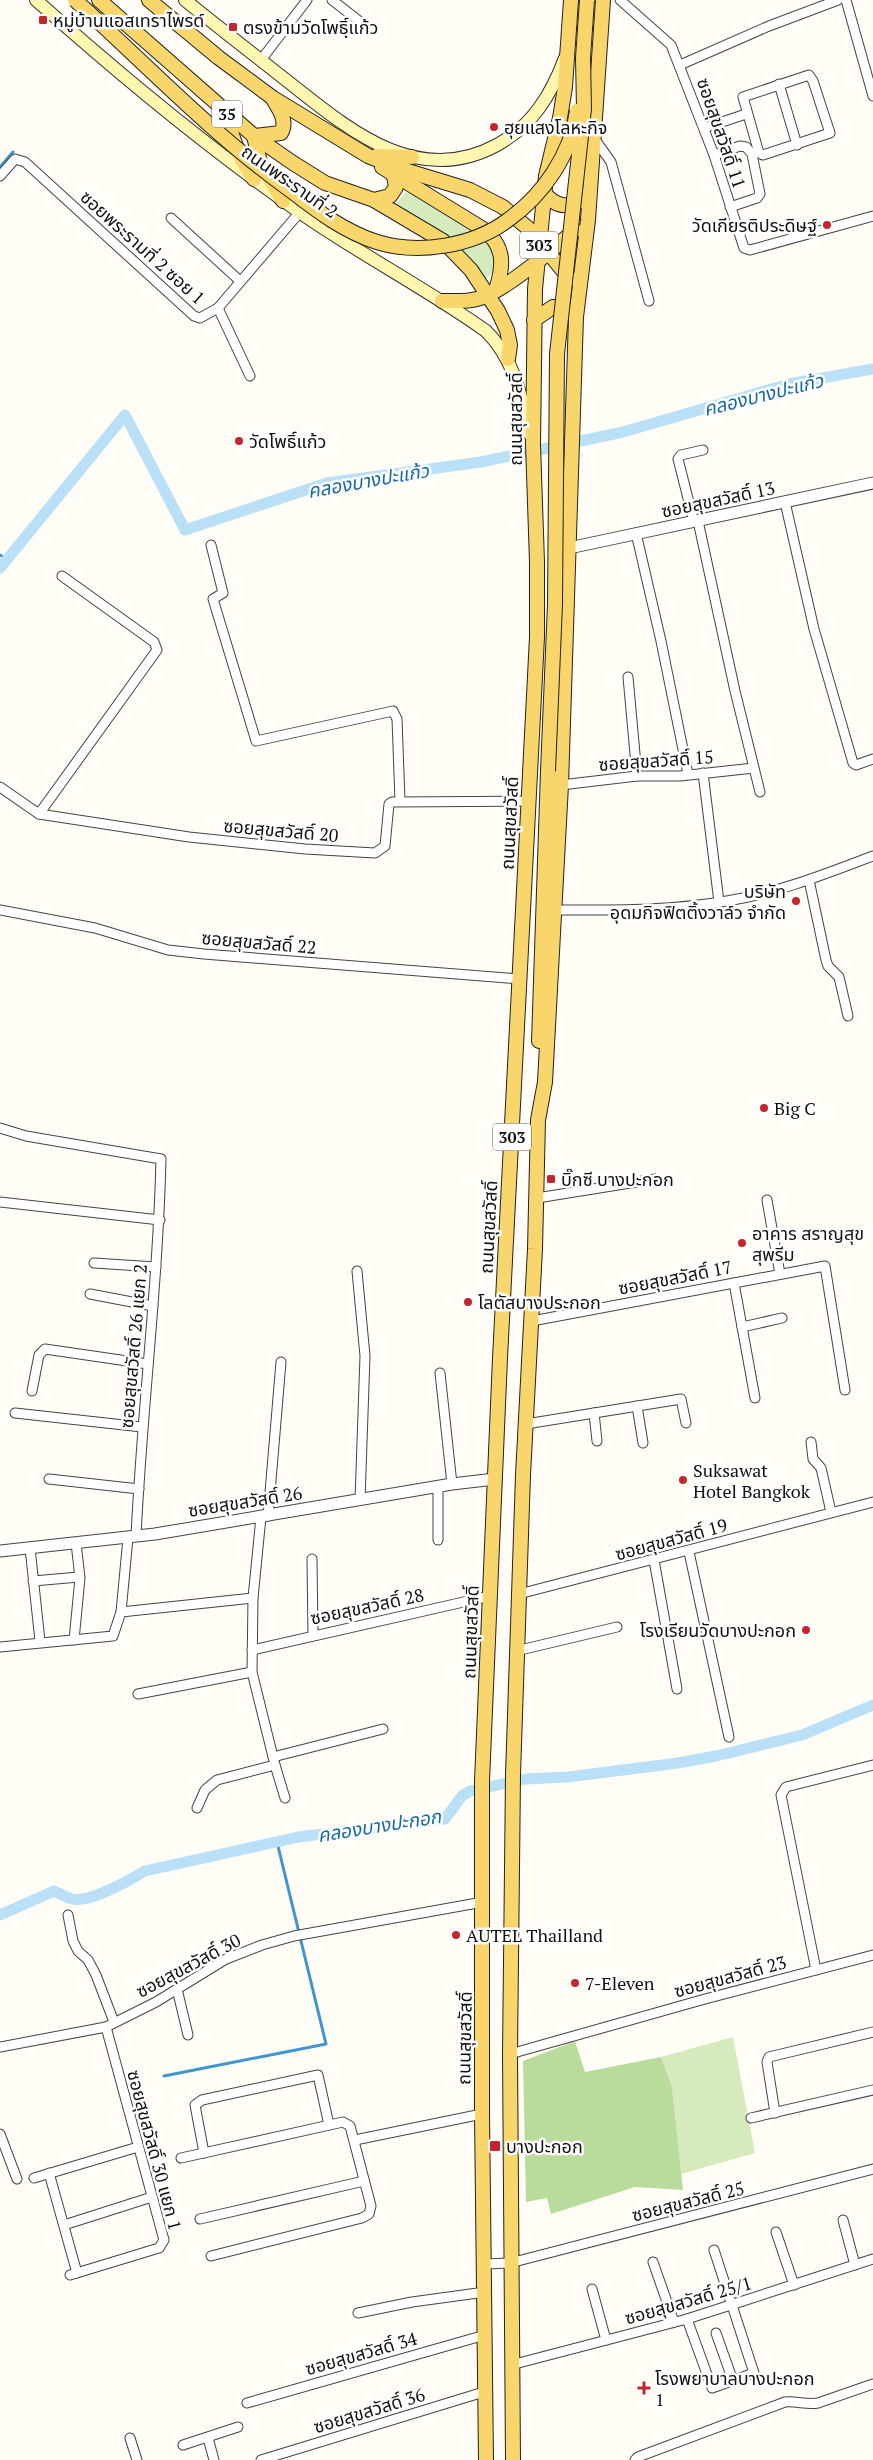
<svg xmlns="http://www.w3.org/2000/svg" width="873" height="2460" font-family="'PT Serif','Noto Sans Thai',serif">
<rect width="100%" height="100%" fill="#fffdf5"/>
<g fill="#d5ebbd">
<path d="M406 192C414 193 476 229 483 236 493 246 502 271 485 279 455 245 439 226 397 207V203Z"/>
<path d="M733 2037 755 2153 681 2174 672 2087 661 2057Z"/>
</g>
<path fill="#b9dc9c" d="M575 2041 585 2072 661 2057 672 2087 683 2190 635 2187 551 2214 547 2198 526 2202 523 2061Z"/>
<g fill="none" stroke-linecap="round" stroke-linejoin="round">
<g stroke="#3f96cf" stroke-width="3">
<path d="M0 167 13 152"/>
<path d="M0 555 7 560"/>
<path d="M164 2076 326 2044 277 1842"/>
</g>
<g stroke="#b9e0f7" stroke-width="11">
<path d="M0 568 125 415 185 530 327 483 481 462 623 432 789 384 873 369"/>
<path d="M0 1915 54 1891C60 1894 66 1897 72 1899 90 1903 130 1880 145 1871L298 1837 445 1819 462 1796 470 1791 525 1779 568 1777 678 1763 716 1756 802 1735 873 1705"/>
</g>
<g stroke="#444" stroke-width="11">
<g id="minor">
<path d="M332 0 363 24"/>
<path d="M620 0 671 45 714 155 744 248 750 250 873 216"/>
<path d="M846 0 873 96"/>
<path d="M261 60 307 0"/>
<path d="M680 65 769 26 838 0"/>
<path d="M809 75 813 81 830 133 763 155 759 153 743 97Z"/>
<path d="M779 84 797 145"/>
<path d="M704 128 746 114"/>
<path d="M594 138 611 162 649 301"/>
<path d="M714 155 740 146 746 147 752 154 760 194 757 198 730 207"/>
<path d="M0 176 15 159 25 162 194 316 200 318 218 308 300 212"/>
<path d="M171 218 240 281"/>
<path d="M218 308 250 376"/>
<path d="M785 502 814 629 853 763 856 765 873 759"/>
<path d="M698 521 735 691 760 792"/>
<path d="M694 522 678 459 681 455 703 450"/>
<path d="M636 533 661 641 688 774"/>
<path d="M211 545 223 593 213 599 256 741 393 711 397 719 400 801"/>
<path d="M628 677 637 776"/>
<path d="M703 773 719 902"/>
<path d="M561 785 637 776H680L754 768"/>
<path d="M0 787 39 814 189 837 305 849 375 853 385 846 389 804 392 802 529 801"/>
<path d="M39 814 157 650 154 642 62 576"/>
<path d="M809 880 826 960 828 966 839 977 848 1016"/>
<path d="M0 910 95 928 168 950 204 954 520 979"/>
<path d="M555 910C612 910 670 911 727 901 778 893 825 874 873 856"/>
<path d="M0 1128 26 1136 161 1159C158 1285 142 1410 136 1536"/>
<path d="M537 1198 655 1179"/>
<path d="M767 1200 780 1274"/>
<path d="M0 1202 160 1220"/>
<path d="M94 1263 156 1267"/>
<path d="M357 1271 365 1356 360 1500"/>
<path d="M734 1283 755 1398"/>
<path d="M90 1294 153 1306"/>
<path d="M532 1321 825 1266 845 1390"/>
<path d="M742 1327 782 1318"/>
<path d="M440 1373 452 1484"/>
<path d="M32 1391 39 1355 45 1349 148 1364"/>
<path d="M637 1406 643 1443"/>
<path d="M15 1413 142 1427"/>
<path d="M594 1413 597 1441"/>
<path d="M526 1424 681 1399 686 1423"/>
<path d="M811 1442 813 1459 821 1468 831 1512"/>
<path d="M49 1479 139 1489"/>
<path d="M268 1516 281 1362"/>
<path d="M438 1540V1487"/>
<path d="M30 1548 40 1641"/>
<path d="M689 1552 729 1737"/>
<path d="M312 1559 313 1635"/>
<path d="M654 1560 677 1689"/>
<path d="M33 1581 79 1577"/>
<path d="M519 1594 873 1502"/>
<path d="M121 1612 253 1598"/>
<path d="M74 1640 80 1578 76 1543"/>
<path d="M0 1647 113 1636 121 1612 128 1538"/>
<path d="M252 1650 490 1596"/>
<path d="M516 1651 617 1627"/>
<path d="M138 1694 252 1672"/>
<path d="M273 1757 383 1729"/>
<path d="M275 1765 285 1798"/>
<path d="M197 1808 205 1790 217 1780 275 1765 252 1672 253 1598 261 1517"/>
<path d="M68 1915 73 1941 78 1951 88 1960 96 1975 114 2022"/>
<path d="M816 1970 781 1795 786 1787 873 1765"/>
<path d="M177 1989 188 2035"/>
<path d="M0 2047 106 2027 156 2002 226 1959 262 1945 294 1936 483 1902"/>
<path d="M510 2054 705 1999 873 1955"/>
<path d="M775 2113 767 2062 769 2057 873 2032"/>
<path d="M751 2118 873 2090"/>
<path d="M0 2134 17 2179"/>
<path d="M355 2140 482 2114"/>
<path d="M204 2153 195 2105 202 2100 318 2075 329 2125"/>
<path d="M181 2158 343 2122 350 2126 371 2206 369 2214 362 2218 211 2256"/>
<path d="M49 2173 77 2273"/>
<path d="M34 2178 138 2147"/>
<path d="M200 2219 364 2181"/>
<path d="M843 2220 855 2265"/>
<path d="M64 2225 152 2197"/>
<path d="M776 2232 794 2285"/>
<path d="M653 2262 674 2322"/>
<path d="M485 2264 510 2263 873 2169"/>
<path d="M70 2275 159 2248 164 2240 106 2027"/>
<path d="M592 2289 606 2340"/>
<path d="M358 2313 412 2302 485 2292"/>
<path d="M687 2319 712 2388 754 2373 714 2250"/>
<path d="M716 2333 733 2381"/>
<path d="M511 2365 687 2319 873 2259"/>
<path d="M247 2403 485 2335"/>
<path d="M130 2438 137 2460"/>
<path d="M208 2438 214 2460"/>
<path d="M183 2445 238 2427"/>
<path d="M261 2460 487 2391"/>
<path d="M635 2460 638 2457 785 2402C797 2401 807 2405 818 2403L873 2384"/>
</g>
</g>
<g stroke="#444" stroke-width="13">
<g id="tertiary">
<path d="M569 548 873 483"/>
<path d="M0 1551 155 1534 452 1484 495 1479"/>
</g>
</g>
<g stroke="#333" stroke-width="14">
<g id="secondary">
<path d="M36 0C120 75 206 146 298 211 359 254 426 288 486 331 515 360 521 396 530 435"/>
<path d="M185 0C218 27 252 53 286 80 347 128 416 189 497 145 533 125 551 95 565 58"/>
</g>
</g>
<g stroke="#222" stroke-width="16">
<g id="primary">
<path d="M99 0 254 136 293 163 325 183 374 200 443 241 471 270 498 311 507 330 510 345 508 359"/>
<path d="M149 0 219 58 273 98 368 156 401 169 470 190 503 207 529 229 570 279"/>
<path d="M273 99C279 109 288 121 281 133L254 136 260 162 283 201"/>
<path d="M226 113C232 139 239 157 254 179"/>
<path d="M376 156 412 157"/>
<path d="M382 167 483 229C505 246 504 265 496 290"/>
<path d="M544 193C555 206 567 209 582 200"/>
<path d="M374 200 390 196 396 187 394 176"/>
<path d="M442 301C453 301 466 302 477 299 503 293 554 248 575 230"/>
<path d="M534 320 553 307 566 309 571 313"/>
<path d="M539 1041 548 771"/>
<path d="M486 2460 482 2114V1781L500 1358 537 637V562L533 444 535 289 546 176 560 118 565 87 571 0"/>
<path d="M513 2460 510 2054 513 1775 523 1475 535 1249 538 1120 545 1082 561 785 576 317 588 220 603 0"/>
</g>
</g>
<use href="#minor" stroke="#fff" stroke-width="9"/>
<use href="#tertiary" stroke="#fff" stroke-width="11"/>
<use href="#secondary" stroke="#fff6b0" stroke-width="12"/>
<use href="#primary" stroke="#f9d66b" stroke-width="14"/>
<g stroke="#222" stroke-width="16" stroke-linecap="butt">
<g id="primary-bridge">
<path d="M75 0C146 64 212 134 290 190 317 211 345 232 377 242 419 255 473 246 508 220 543 195 571 155 577 111"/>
<path d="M548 771 555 604 557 354 584 109 583 58 587 0"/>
</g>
</g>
<use href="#primary-bridge" stroke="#f9d66b" stroke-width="14"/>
</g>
<g fill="#c4262e" stroke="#fff" stroke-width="2">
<rect x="38" y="15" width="10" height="10" rx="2.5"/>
<rect x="228" y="22" width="10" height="10" rx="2.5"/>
<circle cx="494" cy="127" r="5"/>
<circle cx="827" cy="225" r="5"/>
<circle cx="239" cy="441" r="5"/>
<circle cx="796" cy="901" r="5"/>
<circle cx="764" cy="1108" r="5"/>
<rect x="546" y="1174" width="10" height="10" rx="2.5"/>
<circle cx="742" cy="1243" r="5"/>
<circle cx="468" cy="1302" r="5"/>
<circle cx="683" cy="1480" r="5"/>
<circle cx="806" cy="1630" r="5"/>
<circle cx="456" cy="1935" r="5"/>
<circle cx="575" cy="1983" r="5"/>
<rect x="489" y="2140" width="12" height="12" rx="2.5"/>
<path d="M641.5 2380.5h5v5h5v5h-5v5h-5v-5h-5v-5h5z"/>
</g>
<g text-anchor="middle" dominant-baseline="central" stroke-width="5" stroke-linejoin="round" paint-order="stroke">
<g fill="#fff" stroke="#585858" stroke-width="1">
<rect x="212" y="100.5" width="30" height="27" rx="4"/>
<rect x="520" y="231.5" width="38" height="27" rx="4"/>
<rect x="493" y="1123.5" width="38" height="27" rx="4"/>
</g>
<g font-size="16" font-weight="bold" fill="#111">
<text x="227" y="114">35</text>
<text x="539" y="245">303</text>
<text x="512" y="1137">303</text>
</g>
<g font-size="18" fill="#111" stroke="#fff" text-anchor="start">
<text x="53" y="20">หมู่บ้านแอสเทราไพรด์</text>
<text x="243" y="27">ตรงข้ามวัดโพธฺิ์แก้ว</text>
<text x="504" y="127">ฮุยแสงโลหะกิจ</text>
<text x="817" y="225" text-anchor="end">วัดเกียรติประดิษฐ์</text>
<text x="249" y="441">วัดโพธิ์แก้ว</text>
<text x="786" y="891" text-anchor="end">บริษัท<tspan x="786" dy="21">อุดมกิจฟิตติ้งวาล์ว จำกัด</tspan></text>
<text x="774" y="1108">Big C</text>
<text x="561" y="1179">บิ๊กซี บางปะกอก</text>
<text x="752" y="1233">อาคาร สราญสุข<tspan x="752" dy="21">สุพรีม</tspan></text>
<text x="478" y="1302">โลตัสบางประกอก</text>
<text x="693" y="1470">Suksawat<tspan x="693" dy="21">Hotel Bangkok</tspan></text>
<text x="796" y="1630" text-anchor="end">โรงเรียนวัดบางปะกอก</text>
<text x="466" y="1935">AUTEL Thailland</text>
<text x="585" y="1983">7-Eleven</text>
<text x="506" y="2146">บางปะกอก</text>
<text x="655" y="2378">โรงพยาบาลบางปะกอก<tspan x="655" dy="21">1</tspan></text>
</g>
<g font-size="18" fill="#111" stroke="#fff">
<text transform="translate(722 133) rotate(71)">ซอยสุขสวัสดิ์ 11</text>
<text transform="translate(290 181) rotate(35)">ถนนพระรามที่ 2</text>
<text transform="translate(143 247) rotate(42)">ซอยพระรามที่ 2 ซอย 1</text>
<text transform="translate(515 419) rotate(-90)">ถนนสุขสวัสดิ์</text>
<text transform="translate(718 499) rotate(-12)">ซอยสุขสวัสดิ์ 13</text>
<text transform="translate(656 760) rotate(-4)">ซอยสุขสวัสดิ์ 15</text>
<text transform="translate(509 823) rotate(-87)">ถนนสุขสวัสดิ์</text>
<text transform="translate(281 830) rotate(5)">ซอยสุขสวัสดิ์ 20</text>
<text transform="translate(259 942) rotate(5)">ซอยสุขสวัสดิ์ 22</text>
<text transform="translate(488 1227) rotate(-87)">ถนนสุขสวัสดิ์</text>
<text transform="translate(675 1277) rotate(-11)">ซอยสุขสวัสดิ์ 17</text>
<text transform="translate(133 1346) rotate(-85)">ซอยสุขสวัสดิ์ 26 แยก 2</text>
<text transform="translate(245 1501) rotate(-9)">ซอยสุขสวัสดิ์ 26</text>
<text transform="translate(671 1539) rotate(-15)">ซอยสุขสวัสดิ์ 19</text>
<text transform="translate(367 1606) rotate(-12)">ซอยสุขสวัสดิ์ 28</text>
<text transform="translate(470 1632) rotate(-88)">ถนนสุขสวัสดิ์</text>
<text transform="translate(188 1965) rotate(-28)">ซอยสุขสวัสดิ์ 30</text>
<text transform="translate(730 1976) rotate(-15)">ซอยสุขสวัสดิ์ 23</text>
<text transform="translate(464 2038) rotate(-89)">ถนนสุขสวัสดิ์</text>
<text transform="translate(155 2150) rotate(75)">ซอยสุขสวัสดิ์ 30 แยก 1</text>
<text transform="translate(688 2201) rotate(-14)">ซอยสุขสวัสดิ์ 25</text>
<text transform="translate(688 2300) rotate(-16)">ซอยสุขสวัสดิ์ 25/1</text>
<text transform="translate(361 2353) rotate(-16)">ซอยสุขสวัสดิ์ 34</text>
<text transform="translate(369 2410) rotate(-17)">ซอยสุขสวัสดิ์ 36</text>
</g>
<g font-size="19" font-style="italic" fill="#1768a6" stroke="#fff">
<text transform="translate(763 394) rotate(-14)">คลองบางปะแก้ว</text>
<text transform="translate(368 480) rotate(-10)">คลองบางปะแก้ว</text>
<text transform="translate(379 1825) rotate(-9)">คลองบางปะกอก</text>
</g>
</g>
</svg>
